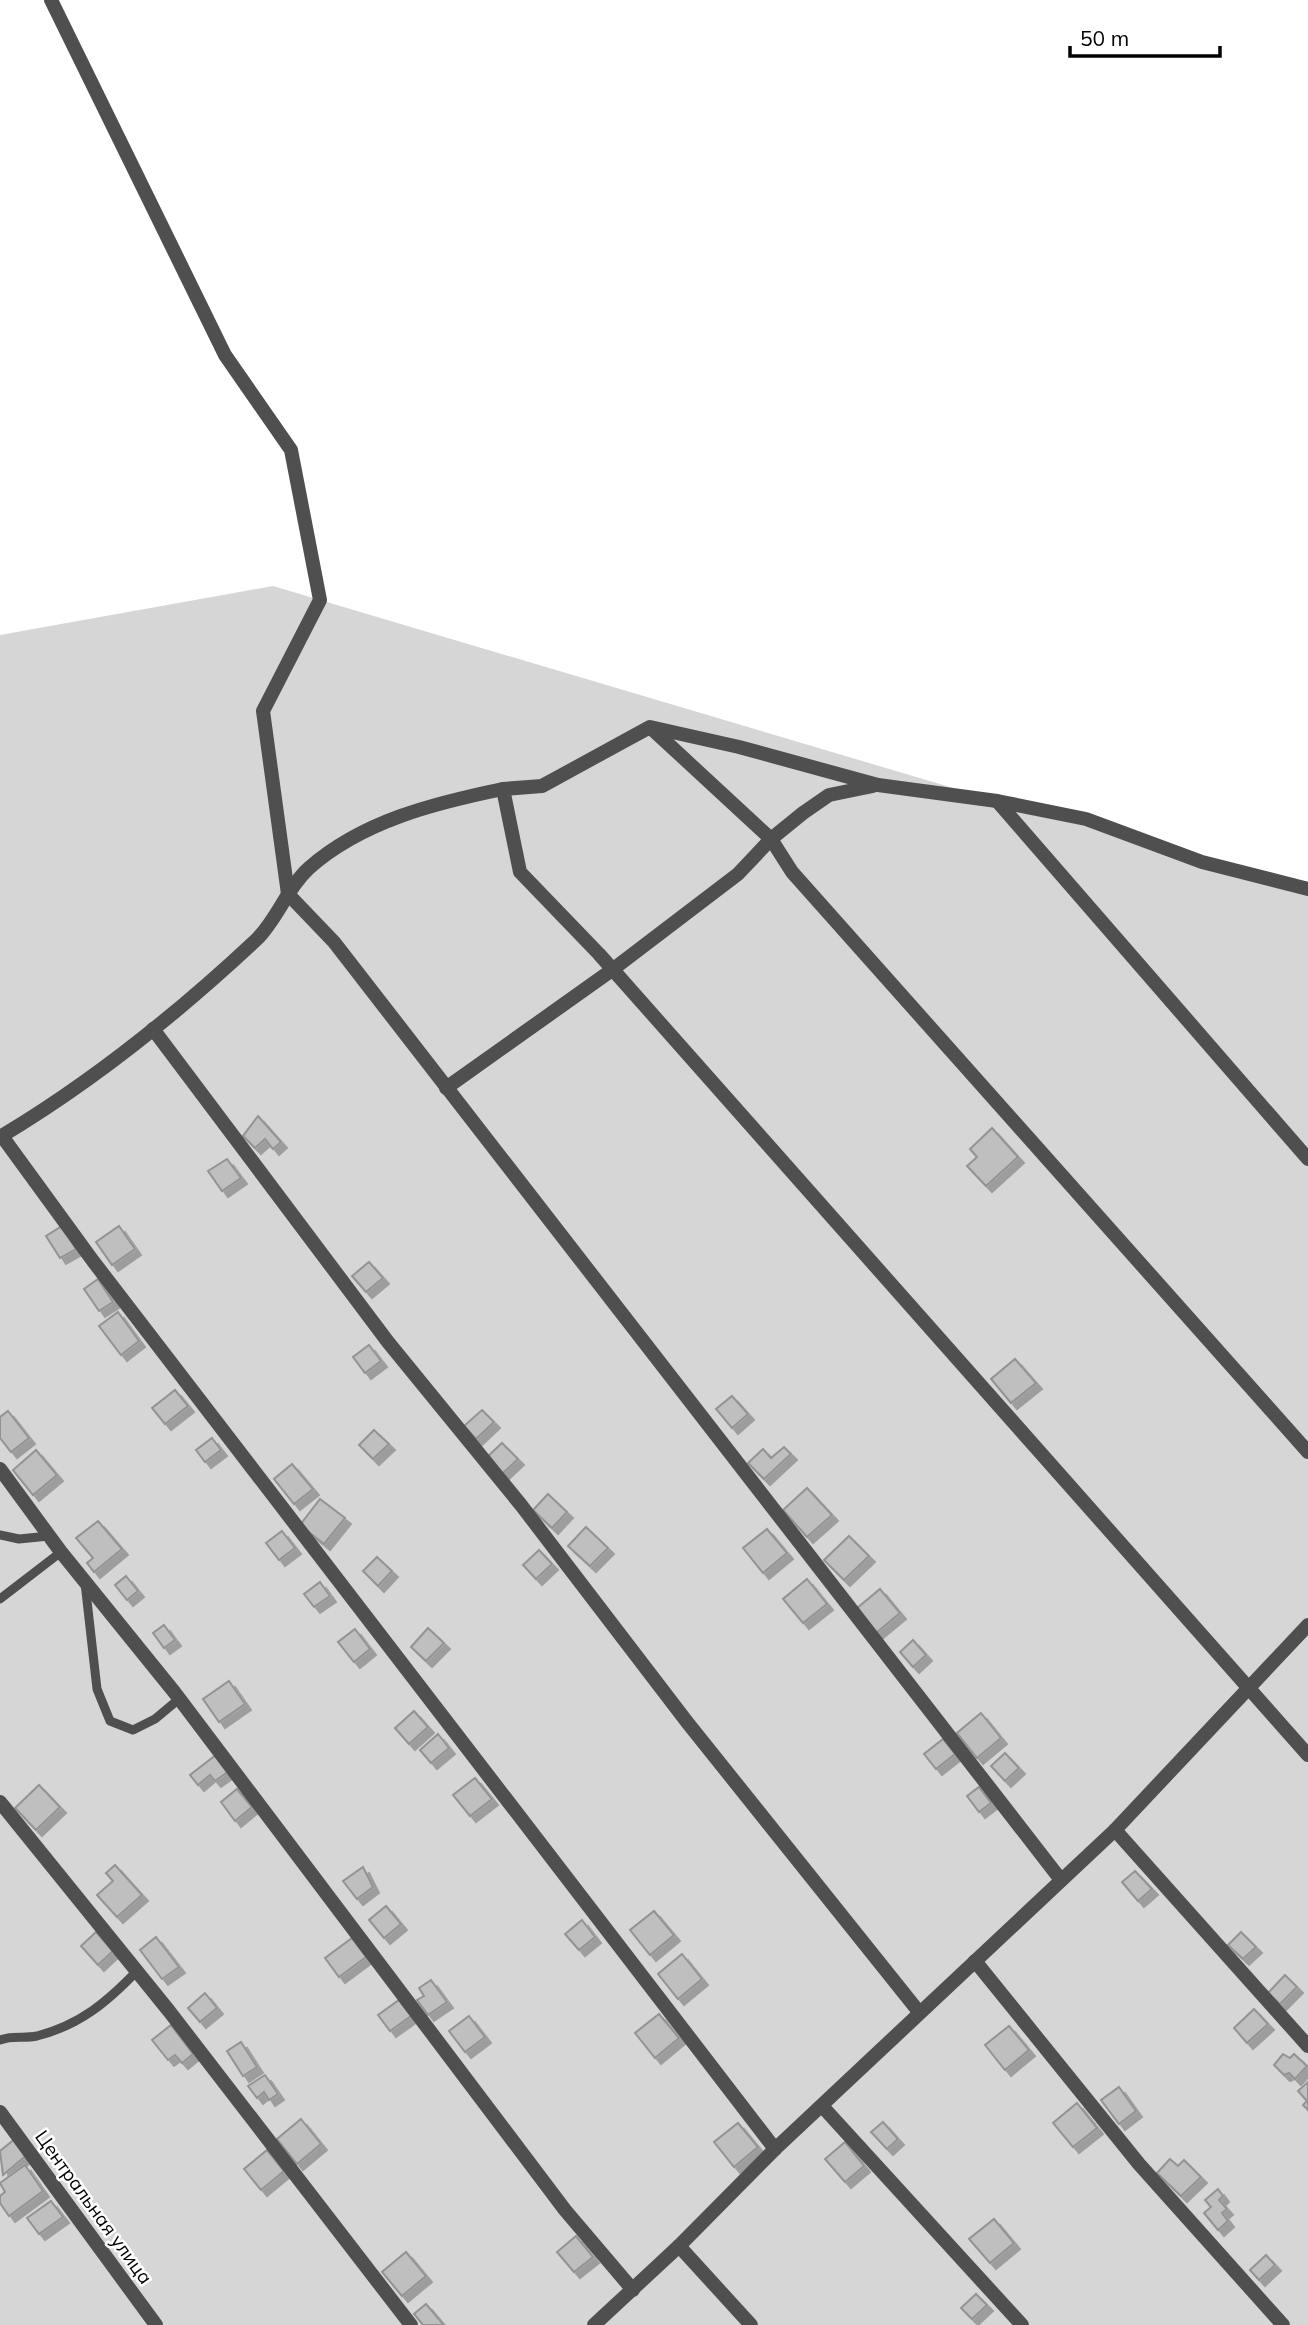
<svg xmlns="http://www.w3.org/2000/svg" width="1308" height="2325" font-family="Mulish,sans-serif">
<defs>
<filter id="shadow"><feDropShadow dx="6" dy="6" stdDeviation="0" flood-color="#0004"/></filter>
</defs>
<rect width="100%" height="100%" fill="#fff"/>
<path fill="#d6d6d6" d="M273 586 997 801 1086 819 1308 894V2325H0V635Z"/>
<g fill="#bfbfbf" stroke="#939393" stroke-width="2" filter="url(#shadow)">
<path d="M258 1116 281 1142 273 1149 265 1139 255 1148 243 1136Z"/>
<path d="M992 1128 1018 1157 986 1186 967 1166 977 1157 970 1149Z"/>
<path d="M227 1159 241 1178 222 1191 208 1171Z"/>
<path d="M62 1226 76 1249 60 1258 46 1236Z"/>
<path d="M119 1226 135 1249 112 1265 96 1242Z"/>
<path d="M369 1262 383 1278 366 1292 352 1276Z"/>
<path d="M98 1279 113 1302 99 1311 84 1289Z"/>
<path d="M118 1312 139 1341 121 1355 99 1326Z"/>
<path d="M369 1345 381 1361 365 1373 353 1357Z"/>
<path d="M1015 1359 1036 1383 1011 1403 991 1379Z"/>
<path d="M175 1390 188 1406 165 1424 152 1408Z"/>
<path d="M732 1396 748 1414 732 1428 716 1409Z"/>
<path d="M482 1410 494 1422 476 1439 464 1426Z"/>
<path d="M8 1411 29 1438 11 1452 0 1438V1417Z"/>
<path d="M374 1430 389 1444 373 1459 359 1445Z"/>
<path d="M212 1438 221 1450 205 1462 196 1450Z"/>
<path d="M502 1443 518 1459 502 1474 486 1458Z"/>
<path d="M784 1447 791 1454 764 1479 748 1463 763 1449 771 1458Z"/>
<path d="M36 1450 57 1475 33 1495 13 1470Z"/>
<path d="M292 1464 313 1489 294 1504 274 1479Z"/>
<path d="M807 1488 832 1515 807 1537 783 1510Z"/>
<path d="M548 1494 567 1512 552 1528 533 1510Z"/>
<path d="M320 1499 345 1518 324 1544 300 1525Z"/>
<path d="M98 1521 122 1549 94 1572 87 1563 93 1558 76 1538Z"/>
<path d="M586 1527 608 1548 590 1566 568 1546Z"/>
<path d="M767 1529 787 1553 763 1573 743 1548Z"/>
<path d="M282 1531 295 1548 279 1560 266 1543Z"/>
<path d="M849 1536 869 1556 844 1580 824 1560Z"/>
<path d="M539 1550 552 1564 536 1579 523 1565Z"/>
<path d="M377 1557 392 1571 378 1586 363 1571Z"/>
<path d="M126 1576 138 1591 127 1600 115 1585Z"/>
<path d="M807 1579 827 1604 803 1623 783 1599Z"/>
<path d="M320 1582 330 1596 314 1607 304 1594Z"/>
<path d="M880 1589 900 1613 876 1633 856 1609Z"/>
<path d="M164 1625 175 1640 164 1648 153 1633Z"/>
<path d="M428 1628 444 1643 426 1661 411 1647Z"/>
<path d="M355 1629 370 1649 354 1662 338 1642Z"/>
<path d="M913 1640 926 1655 913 1667 900 1652Z"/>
<path d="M229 1681 245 1704 219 1722 203 1699Z"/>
<path d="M414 1711 428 1727 409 1744 395 1728Z"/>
<path d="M981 1713 1001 1738 977 1758 957 1733Z"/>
<path d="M438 1734 449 1748 431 1763 420 1750Z"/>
<path d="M943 1739 955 1754 936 1769 924 1754Z"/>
<path d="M1005 1753 1019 1768 1005 1781 991 1766Z"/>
<path d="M216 1755 229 1771 215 1781 210 1775 198 1785 190 1775Z"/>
<path d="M475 1778 492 1799 470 1816 453 1795Z"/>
<path d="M39 1785 60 1807 36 1830 15 1808Z"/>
<path d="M979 1787 991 1803 979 1812 967 1796Z"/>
<path d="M237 1789 252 1807 235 1821 221 1802Z"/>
<path d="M115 1865 142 1895 117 1917 97 1895 113 1881 106 1873Z"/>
<path d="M363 1867 373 1887 357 1899 343 1881Z"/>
<path d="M1135 1871 1152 1889 1138 1901 1122 1882Z"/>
<path d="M386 1906 401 1924 384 1938 369 1920Z"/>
<path d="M654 1911 674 1935 650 1955 630 1930Z"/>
<path d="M582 1920 595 1937 579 1950 565 1934Z"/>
<path d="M96 1932 113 1951 98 1965 81 1946Z"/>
<path d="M1241 1932 1256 1947 1243 1959 1228 1945Z"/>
<path d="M156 1937 179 1967 162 1979 140 1950Z"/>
<path d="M352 1938 366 1957 339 1977 325 1958Z"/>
<path d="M682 1954 702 1979 678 1999 658 1974Z"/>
<path d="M1285 1975 1297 1987 1280 2004 1268 1993Z"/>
<path d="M431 1980 447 2002 428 2015 417 2000 424 1996 419 1988Z"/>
<path d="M205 1993 217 2008 200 2022 188 2008Z"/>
<path d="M399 2000 411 2016 390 2031 378 2015Z"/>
<path d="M1254 2009 1268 2024 1247 2043 1234 2028Z"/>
<path d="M659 2014 679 2038 655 2058 635 2033Z"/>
<path d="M469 2016 485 2037 465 2052 449 2031Z"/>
<path d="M171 2025 193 2054 182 2063 175 2055 168 2060 152 2040Z"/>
<path d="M1009 2026 1029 2050 1005 2070 985 2045Z"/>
<path d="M241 2042 257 2067 243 2076 227 2051Z"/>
<path d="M1283 2054 1290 2058 1294 2054 1307 2066 1295 2079 1289 2073 1284 2075 1274 2065Z"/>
<path d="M265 2075 278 2094 269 2100 264 2092 257 2098 248 2086Z"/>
<path d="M1308 2082V2110L1303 2105 1307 2101 1298 2091Z"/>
<path d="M1119 2087 1136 2111 1119 2124 1101 2100Z"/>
<path d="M1077 2103 1097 2128 1073 2147 1053 2123Z"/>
<path d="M301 2119 321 2144 297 2164 277 2139Z"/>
<path d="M883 2122 898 2139 887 2149 871 2132Z"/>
<path d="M738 2123 758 2147 734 2167 714 2142Z"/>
<path d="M16 2138 29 2153 3 2175 0 2151Z"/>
<path d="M845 2142 864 2166 845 2182 825 2159Z"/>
<path d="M267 2150 284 2171 261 2190 244 2169Z"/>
<path d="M1170 2159 1178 2166 1184 2160 1201 2177 1181 2196 1157 2173Z"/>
<path d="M25 2165 43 2191 9 2216 0 2203V2196L5 2192 0 2183Z"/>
<path d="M1218 2189 1223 2196 1219 2200 1227 2209 1222 2213 1228 2221 1218 2230 1204 2213 1211 2207 1205 2200Z"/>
<path d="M51 2201 63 2217 39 2234 27 2218Z"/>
<path d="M994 2219 1014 2243 990 2263 969 2239Z"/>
<path d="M576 2236 593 2257 574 2272 557 2252Z"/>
<path d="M406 2252 426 2276 402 2296 382 2272Z"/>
<path d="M1266 2255 1275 2265 1259 2280 1250 2270Z"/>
<path d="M976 2294 987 2305 972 2319 961 2308Z"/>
<path d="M426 2304 443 2324 441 2325H423L414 2314Z"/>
</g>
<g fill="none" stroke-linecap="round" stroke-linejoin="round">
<g stroke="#4f4f4f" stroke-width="9">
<path d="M0 1535 19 1539 49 1536"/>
<path d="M85 1583 97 1689 110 1721 133 1730 155 1719 179 1699"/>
<path d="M0 1599 61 1552"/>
<path d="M0 2040C13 2035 24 2039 37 2036 80 2025 107 2002 137 1971"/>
</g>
<g stroke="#4f4f4f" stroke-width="14">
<path d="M51 0 225 355 291 450 320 600 263 711 288 894 334 942 1061 1880"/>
<path d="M651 728 771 839 792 872 1308 1452"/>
<path d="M997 801 1308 1159"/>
<path d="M1308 889 1202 862 1086 819 997 801 878 785 739 747 650 727 542 786 503 789 520 872 599 954 1308 1755"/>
<path d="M153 1029 388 1342 521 1505 687 1722 919 2012"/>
<path d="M446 1088 612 970 738 874 771 839 803 813 829 795 873 786"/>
<path d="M2 1136 93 1261 775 2149"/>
<path d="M0 1137C92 1082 178 1013 256 940 277 920 287 888 309 868 362 821 435 803 503 789"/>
<path d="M0 1469 61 1552 175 1693 565 2210 633 2290"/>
<path d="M0 1802 169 2011 411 2325"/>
<path d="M1115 1830 1308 2046"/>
<path d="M975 1961 1139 2164 1283 2325"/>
<path d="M822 2106 1022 2325"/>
<path d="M0 2112 156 2325"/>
<path d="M679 2246 751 2325"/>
<path d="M594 2325 679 2246 775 2149 1115 1830 1308 1625"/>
</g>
</g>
<g text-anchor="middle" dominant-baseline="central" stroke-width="5" stroke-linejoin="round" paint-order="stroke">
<g font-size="19" fill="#000" stroke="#fff">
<text transform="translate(94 2207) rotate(54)">Центральная улица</text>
</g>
</g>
<path d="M1070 46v10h150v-10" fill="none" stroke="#000000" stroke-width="3.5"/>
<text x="1080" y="46" font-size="21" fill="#000000" stroke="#ffffff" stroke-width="5" paint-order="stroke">50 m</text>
</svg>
